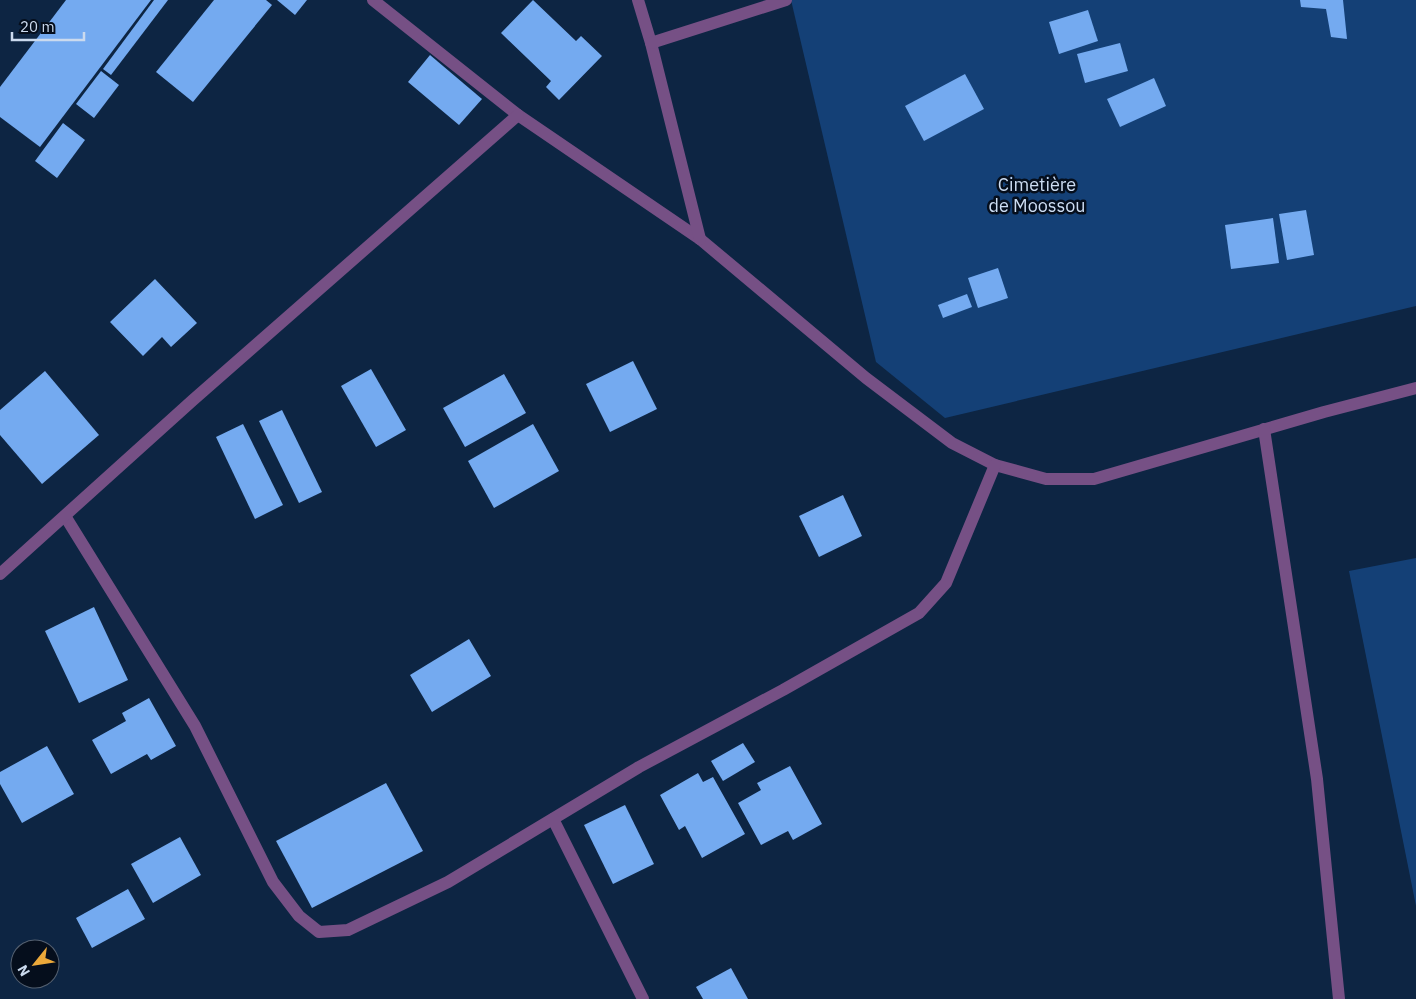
<svg xmlns="http://www.w3.org/2000/svg" width="1416" height="999" font-family="'IBM Plex Sans',sans-serif">
<rect width="100%" height="100%" fill="#0d2543"/>
<g fill="#144076">
<path d="M791 0H1416V306L945 418 876 362Z"/>
<path d="M1416 558V906L1349 571Z"/>
</g>
<g fill="#74aaf0">
<path d="M66 0H151L40 147 0 117V87Z"/>
<path d="M154 0H168L111 75 103 69Z"/>
<path d="M214 0H266L272 5 193 102 156 72Z"/>
<path d="M277 0H307L295 15Z"/>
<path d="M533 0 576 41 581 36 602 56 559 100 546 87 551 81 501 33Z"/>
<path d="M1300 0H1343L1347 39 1331 37 1326 9 1301 7Z"/>
<path d="M1088 10 1098 41 1059 54 1049 22Z"/>
<path d="M1120 43 1128 71 1085 83 1077 54Z"/>
<path d="M430 55 482 99 459 125 408 82Z"/>
<path d="M101 71 119 85 94 118 76 104Z"/>
<path d="M965 74 984 109 924 141 905 106Z"/>
<path d="M1154 78 1166 106 1120 127 1107 99Z"/>
<path d="M63 123 85 140 57 178 35 161Z"/>
<path d="M1306 210 1314 255 1287 260 1279 214Z"/>
<path d="M1273 218 1279 263 1231 269 1225 225Z"/>
<path d="M998 268 1008 298 978 308 968 278Z"/>
<path d="M155 279 197 323 171 347 162 337 143 356 110 322Z"/>
<path d="M967 294 972 307 943 318 938 305Z"/>
<path d="M633 361 657 409 610 432 586 384Z"/>
<path d="M371 369 406 430 376 447 341 386Z"/>
<path d="M45 371 99 435 42 484 0 435V410Z"/>
<path d="M504 374 526 413 465 447 443 408Z"/>
<path d="M282 410 322 492 299 503 259 421Z"/>
<path d="M243 424 283 505 255 519 216 437Z"/>
<path d="M533 424 559 471 494 508 468 461Z"/>
<path d="M843 495 862 536 819 557 799 516Z"/>
<path d="M94 607 128 680 79 703 45 631Z"/>
<path d="M469 639 491 676 432 712 410 675Z"/>
<path d="M149 698 176 746 151 760 147 754 111 774 92 740 126 721 122 713Z"/>
<path d="M743 743 755 762 723 781 711 761Z"/>
<path d="M47 746 74 794 22 823 0 784V772Z"/>
<path d="M790 766 822 824 793 840 788 831 761 845 738 803 761 790 757 783Z"/>
<path d="M698 773 703 782 713 777 745 834 702 858 685 826 679 830 660 795Z"/>
<path d="M386 783 423 851 312 908 276 841Z"/>
<path d="M625 805 654 864 613 884 584 825Z"/>
<path d="M180 837 201 875 153 903 131 864Z"/>
<path d="M128 889 145 919 92 948 76 918Z"/>
<path d="M731 968 748 999H703L696 987Z"/>
</g>
<g fill="none" stroke-linecap="round" stroke-linejoin="round">
<g stroke="#765085" stroke-width="12">
<path d="M373 0 518 115 700 239 866 378 952 443 995 465 1046 479H1094L1324 412 1416 388"/>
<path d="M638 0 651 43 700 239"/>
<path d="M651 43 786 0"/>
<path d="M1264 429 1317 779 1339 999"/>
<path d="M65 516 195 726 273 882 299 916 319 932 348 930 448 882 639 767 783 690 919 613 946 583 995 465"/>
<path d="M0 574 193 400 518 115"/>
<path d="M553 819 643 999"/>
</g>
</g>
<g text-anchor="middle" dominant-baseline="central" stroke-width="5" stroke-linejoin="round" paint-order="stroke">
<g font-size="18" fill="#cdddf3" stroke="#050e1c">
<text x="1037" y="184">Cimetière<tspan x="1037" dy="21">de Moossou</tspan></text>
</g>
</g>
<g transform="translate(35 964) rotate(240)"><circle r="24" fill="#050e1c" stroke="#546070"/>
<path d="M0-4L9 19L0 12L-9 19Z" fill="#eca93a"/>
<text y="-8" font-size="14" font-weight="bold" text-anchor="middle" fill="#cbdaee">N</text>
</g>
<path d="M12 32v8h72v-8" fill="none" stroke="#cbdaee" stroke-width="2.5"/>
<text x="20" y="32" font-size="15" fill="#cbdaee" stroke="#050e1c" stroke-width="4" paint-order="stroke">20 m</text>
</svg>
